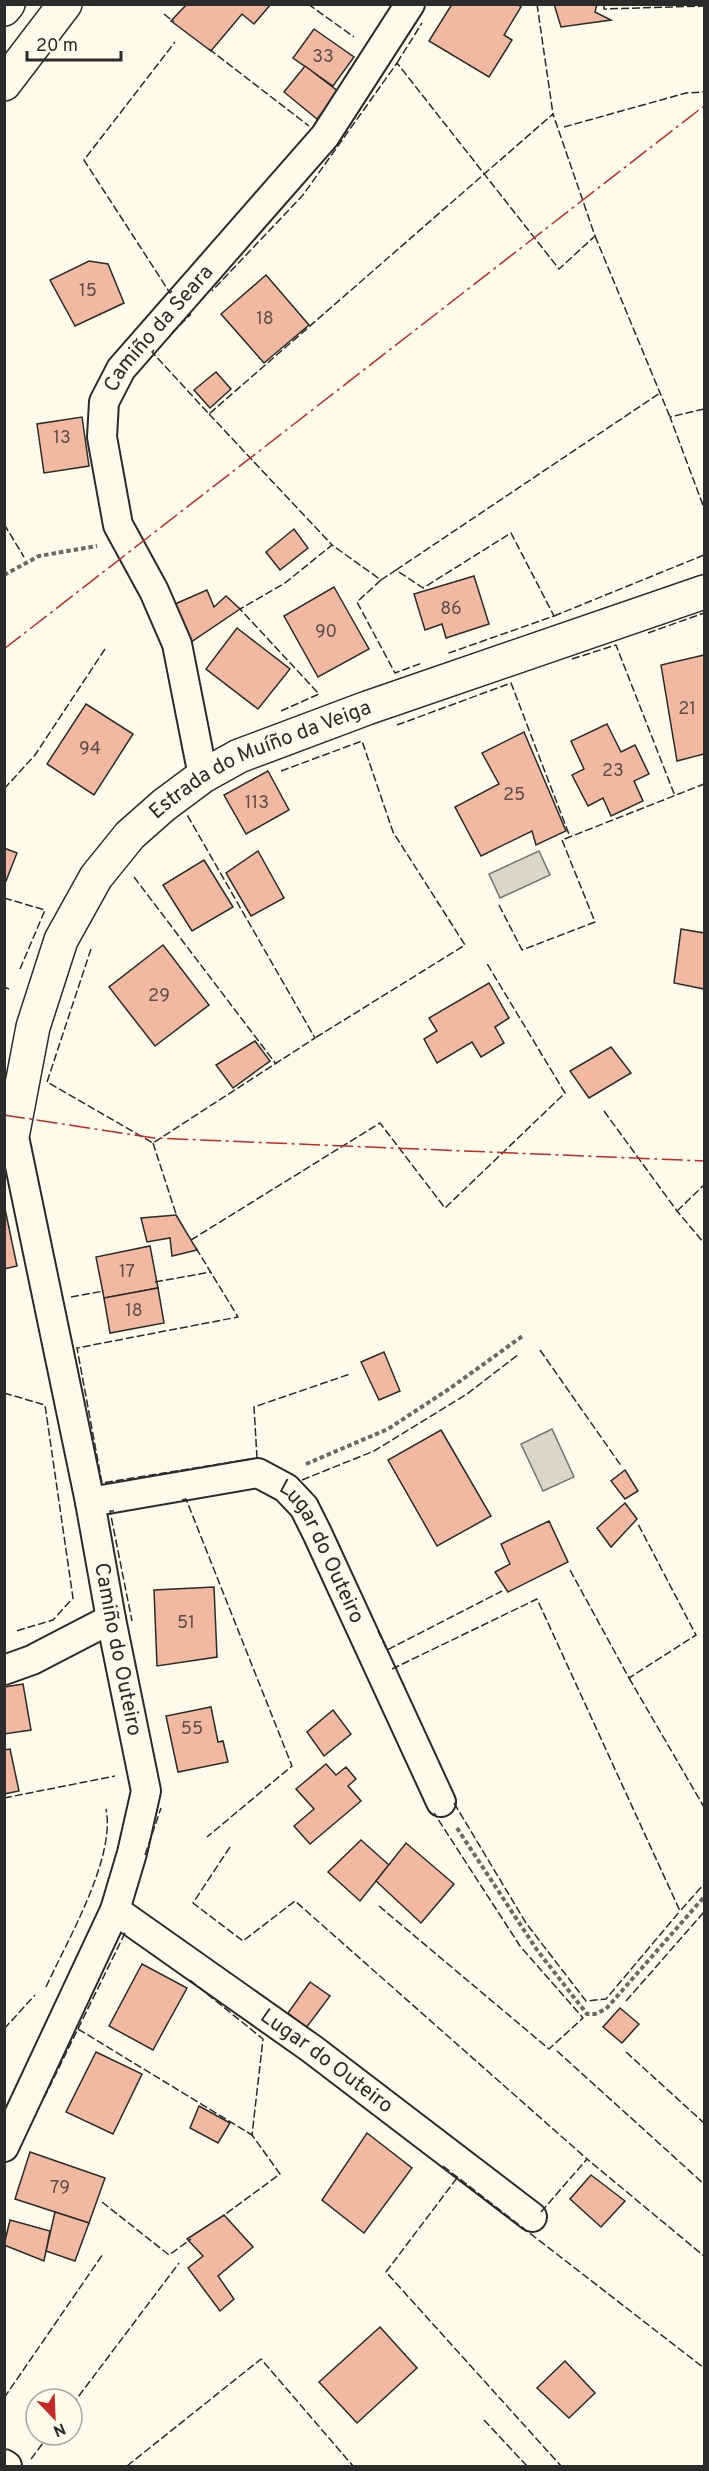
<svg xmlns="http://www.w3.org/2000/svg" width="709" height="2471" font-family="Overpass,sans-serif">
<rect width="100%" height="100%" fill="#fdfbea"/>
<g fill="#d8d7c9" stroke="#74746e" stroke-width="1.5">
<path d="M539 851 550 875 500 898 489 874Z"/>
<path d="M552 1429 574 1477 543 1491 521 1444Z"/>
</g>
<g fill="#f2b8a0" stroke="#2b2b2b" stroke-width="1.5">
<path d="M187 4H271L254 24 242 14 211 51 171 21Z"/>
<path d="M452 4H517L521 7 504 35 512 40 489 77 429 41Z"/>
<path d="M554 4H597L595 12 611 20 561 27Z"/>
<path d="M314 29 354 57 333 86 293 58Z"/>
<path d="M305 66 339 92 317 119 284 92Z"/>
<path d="M89 261 108 264 124 303 75 326 50 280Z"/>
<path d="M266 275 309 325 264 363 221 314Z"/>
<path d="M216 372 231 389 210 408 194 390Z"/>
<path d="M82 417 89 466 44 473 37 424Z"/>
<path d="M294 529 308 548 280 570 266 552Z"/>
<path d="M474 576 489 624 446 638 442 624 425 630 414 594Z"/>
<path d="M334 587 369 649 318 677 284 616Z"/>
<path d="M207 590 214 607 226 596 240 609 191 642 175 604Z"/>
<path d="M237 628 290 669 258 709 206 669Z"/>
<path d="M704 655V754L677 761 661 665Z"/>
<path d="M86 704 133 734 94 795 47 764Z"/>
<path d="M607 724 621 752 635 745 649 774 634 781 643 801 611 816 603 798 588 806 572 775 584 769 571 741Z"/>
<path d="M524 732 566 831 536 845 532 831 481 856 455 807 499 784 482 753Z"/>
<path d="M268 771 289 810 246 834 224 795Z"/>
<path d="M4 848 17 853 6 881 4 880Z"/>
<path d="M258 851 284 898 251 916 226 873Z"/>
<path d="M204 860 233 907 192 931 163 885Z"/>
<path d="M681 929 704 933V989L674 983Z"/>
<path d="M163 945 209 1005 155 1046 109 987Z"/>
<path d="M489 983 509 1018 495 1027 504 1043 481 1057 472 1042 437 1063 424 1039 437 1031 429 1018Z"/>
<path d="M255 1041 270 1061 233 1088 216 1065Z"/>
<path d="M611 1047 631 1073 589 1098 570 1071Z"/>
<path d="M4 1204 17 1266 4 1269Z"/>
<path d="M176 1215 197 1250 172 1256 170 1238 147 1242 141 1218Z"/>
<path d="M150 1246 158 1288 104 1298 96 1257Z"/>
<path d="M158 1288 164 1323 110 1333 104 1298Z"/>
<path d="M384 1352 400 1391 379 1400 361 1362Z"/>
<path d="M441 1430 491 1516 437 1546 388 1460Z"/>
<path d="M625 1470 638 1491 625 1499 611 1481Z"/>
<path d="M625 1503 637 1519 611 1547 597 1528Z"/>
<path d="M549 1521 568 1562 508 1592 495 1572 510 1564 501 1544Z"/>
<path d="M214 1587 217 1657 157 1666 154 1590Z"/>
<path d="M23 1684 31 1730 4 1734V1687Z"/>
<path d="M211 1707 218 1742 223 1741 228 1762 178 1772 166 1716Z"/>
<path d="M333 1710 351 1734 324 1756 307 1732Z"/>
<path d="M10 1749 19 1791 4 1794V1750Z"/>
<path d="M326 1764 336 1775 346 1767 356 1779 348 1786 361 1801 310 1844 294 1826 314 1809 296 1789Z"/>
<path d="M361 1840 389 1865 360 1901 328 1872Z"/>
<path d="M406 1843 454 1884 421 1923 376 1881Z"/>
<path d="M142 1964 187 1988 153 2050 109 2026Z"/>
<path d="M310 1982 330 1996 306 2028 288 2013Z"/>
<path d="M620 2008 639 2024 622 2043 603 2027Z"/>
<path d="M96 2052 142 2074 113 2134 66 2112Z"/>
<path d="M199 2106 230 2123 218 2143 190 2128Z"/>
<path d="M367 2133 412 2168 364 2233 322 2200Z"/>
<path d="M30 2152 105 2178 89 2223 15 2199Z"/>
<path d="M591 2175 625 2201 601 2227 570 2199Z"/>
<path d="M55 2212 89 2223 75 2261 46 2251Z"/>
<path d="M224 2215 253 2247 218 2276 234 2299 220 2311 188 2268 203 2256 187 2239Z"/>
<path d="M10 2220 50 2231 44 2261 4 2245Z"/>
<path d="M380 2327 417 2368 357 2423 319 2382Z"/>
<path d="M565 2361 595 2393 569 2418 537 2388Z"/>
</g>
<g fill="none" stroke-linecap="round" stroke-linejoin="round">
<g stroke="#2b2b2b" stroke-width="32">
<g id="street">
<path id="s1" d="M203 776 177 644 154 591 118 525 102 437 104 402 121 369 325 136 410 4"/>
<path id="s2" d="M4 1134 13 1132 90 1502 111 1619 146 1791 132 1853 115 1910 4 2147"/>
<path id="s3" d="M90 1502 258 1473 286 1488 304 1507 317 1533 441 1802"/>
<path d="M4 1670 32 1660 111 1619"/>
<path id="s4" d="M115 1910 312 2049 532 2217"/>
<path d="M4 2464 7 2466"/>
</g>
</g>
<g stroke="#2b2b2b" stroke-width="36">
<g id="secondary">
<path id="s5" d="M13 1132 33 1027 61 940 96 877 130 835 164 805 203 776 239 756 367 708 704 592"/>
</g>
</g>
<g stroke="#2b2b2b" stroke-width="36">
<g id="highway">
<path d="M4 9 8 4"/>
<path d="M4 84 65 4"/>
</g>
</g>
<g stroke="#6a6964" stroke-width="4" stroke-dasharray="4.5 3" stroke-linecap="butt">
<path d="M4 575 39 556 97 546"/>
<path d="M306 1464 388 1429 449 1389 524 1335"/>
<path d="M457 1828 537 1950 587 2014H595L606 2009 704 1897"/>
</g>
<use href="#street" stroke="#fdfbea" stroke-width="28"/>
<use href="#secondary" stroke="#fdfbea" stroke-width="33"/>
<use href="#highway" stroke="#fdfbea" stroke-width="33"/>
<g stroke="#2b2b2b" stroke-width="1.5" stroke-dasharray="8 3" stroke-linecap="butt">
<path d="M308 4 354 37"/>
<path d="M537 4 553 114"/>
<path d="M604 4V9L704 6"/>
<path d="M164 14 174 22"/>
<path d="M209 49 309 126"/>
<path d="M397 63 422 23"/>
<path d="M564 127 686 93 704 92"/>
<path d="M595 236 670 417"/>
<path d="M172 291 170 293 84 160 175 42"/>
<path d="M172 333 191 314"/>
<path d="M154 350 152 352 209 414 553 114 595 236 559 269 397 63 303 195 212 291"/>
<path d="M704 409 670 417 704 508"/>
<path d="M209 414 332 545"/>
<path d="M4 524 24 557"/>
<path d="M396 570 660 393"/>
<path d="M381 580 357 602 395 673 422 663"/>
<path d="M554 616 704 555"/>
<path d="M648 633 704 613"/>
<path d="M572 659 616 645 675 796"/>
<path d="M281 711 319 694 240 609 285 583 332 545 381 580 396 570 423 588 511 533 554 616 446 654"/>
<path d="M397 725 511 683 570 837"/>
<path d="M281 771 362 741 393 832 465 945 315 1038"/>
<path d="M4 789 35 755 105 649"/>
<path d="M134 877 276 1064"/>
<path d="M4 898 45 910 20 969"/>
<path d="M499 905 522 950 595 922 562 840 704 784"/>
<path d="M91 949 47 1082 153 1143 315 1038 186 813"/>
<path d="M4 987 9 989"/>
<path d="M604 1111 677 1211 704 1243"/>
<path d="M153 1143 177 1217"/>
<path d="M677 1211 704 1185"/>
<path d="M191 1240 380 1123 445 1208 565 1093 486 962"/>
<path d="M196 1248 238 1317 77 1348 102 1483 257 1458 254 1407 350 1374"/>
<path d="M155 1282 211 1272"/>
<path d="M71 1297 104 1291"/>
<path d="M540 1350 622 1467"/>
<path d="M4 1393 45 1405 73 1598 53 1620 16 1631"/>
<path d="M302 1480 374 1451 467 1394 519 1354"/>
<path d="M182 1500 186 1499 292 1766 207 1837"/>
<path d="M114 1511H110L132 1621"/>
<path d="M570 1570 629 1678 696 1635 637 1522"/>
<path d="M378 1631 387 1650 502 1591"/>
<path d="M392 1669 537 1599 680 1911 704 1884"/>
<path d="M629 1678 704 1807"/>
<path d="M4 1798 115 1776"/>
<path d="M454 1803 526 1923 586 2001 606 1999 680 1911"/>
<path d="M230 1847 193 1903 243 1941 295 1901 587 2159"/>
<path d="M145 1855 161 1808"/>
<path d="M379 1906 549 2049 583 2018 520 1946 434 1813"/>
<path d="M190 1980 263 2039 252 2135 280 2174 223 2216"/>
<path d="M46 1987C67 1941 116 1858 106 1809"/>
<path d="M626 2001 704 1912"/>
<path d="M4 2029 35 1995"/>
<path d="M78 2029 252 2135"/>
<path d="M557 2051 704 2184"/>
<path d="M626 2052 704 2123"/>
<path d="M44 2098 126 1931"/>
<path d="M443 2166 704 2368"/>
<path d="M457 2178 386 2272 561 2466"/>
<path d="M102 2202 169 2255 191 2239"/>
<path d="M541 2212 587 2159 704 2256"/>
<path d="M4 2398 103 2254"/>
<path d="M72 2405 179 2263"/>
<path d="M484 2420 527 2466"/>
<path d="M31 2459 49 2435"/>
<path d="M127 2466 261 2359 353 2466"/>
</g>
<g stroke="#c62828" stroke-width="1.5" stroke-dasharray="21 4.5 3 4.5" stroke-linecap="butt">
<path d="M4 649 704 106"/>
<path d="M4 1115 154 1138 704 1161"/>
</g>
</g>
<g text-anchor="middle" dominant-baseline="central" stroke-width="4.5" stroke-linejoin="round" paint-order="stroke">
<g font-size="18" fill="#5d4e48">
<text x="323" y="57">33</text>
<text x="88" y="291">15</text>
<text x="265" y="319">18</text>
<text x="62" y="438">13</text>
<text x="451" y="609">86</text>
<text x="326" y="632">90</text>
<text x="687" y="709">21</text>
<text x="90" y="749">94</text>
<text x="613" y="771">23</text>
<text x="514" y="795">25</text>
<text x="257" y="803">113</text>
<text x="159" y="996">29</text>
<text x="127" y="1272">17</text>
<text x="134" y="1311">18</text>
<text x="186" y="1623">51</text>
<text x="192" y="1729">55</text>
<text x="60" y="2188">79</text>
</g>
<g font-size="21" fill="#2b2b2b" stroke="#fdfbea">
<text stroke="none"><textPath href="#s1" startOffset="484">Camiño da Seara</textPath></text>
<text stroke="none"><textPath href="#s5" startOffset="477">Estrada do Muíño da Veiga</textPath></text>
<text stroke="none"><textPath href="#s3" startOffset="276">Lugar do Outeiro</textPath></text>
<text stroke="none"><textPath href="#s2" startOffset="537">Camiño do Outeiro</textPath></text>
<text stroke="none"><textPath href="#s4" startOffset="260">Lugar do Outeiro</textPath></text>
</g>
</g>
<rect width="709" height="2471" fill="none" stroke="#2b2b2b" stroke-width="12"/>
<g transform="translate(54 2417) rotate(157)"><circle r="28" fill="#fdfbea" stroke="#a9a89e" stroke-width="1.5"/>
<path d="M0-4.5L10 22L0 15L-10 22Z" fill="#c62828"/>
<text y="-9" font-size="16" font-weight="bold" text-anchor="middle" fill="#2b2b2b">N</text>
</g>
<path d="M27 51v9h94v-9" fill="none" stroke="#2b2b2b" stroke-width="3"/>
<text x="36" y="51" font-size="18" fill="#2b2b2b" stroke="#fdfbea" stroke-width="4.5" paint-order="stroke">20 m</text>
</svg>
